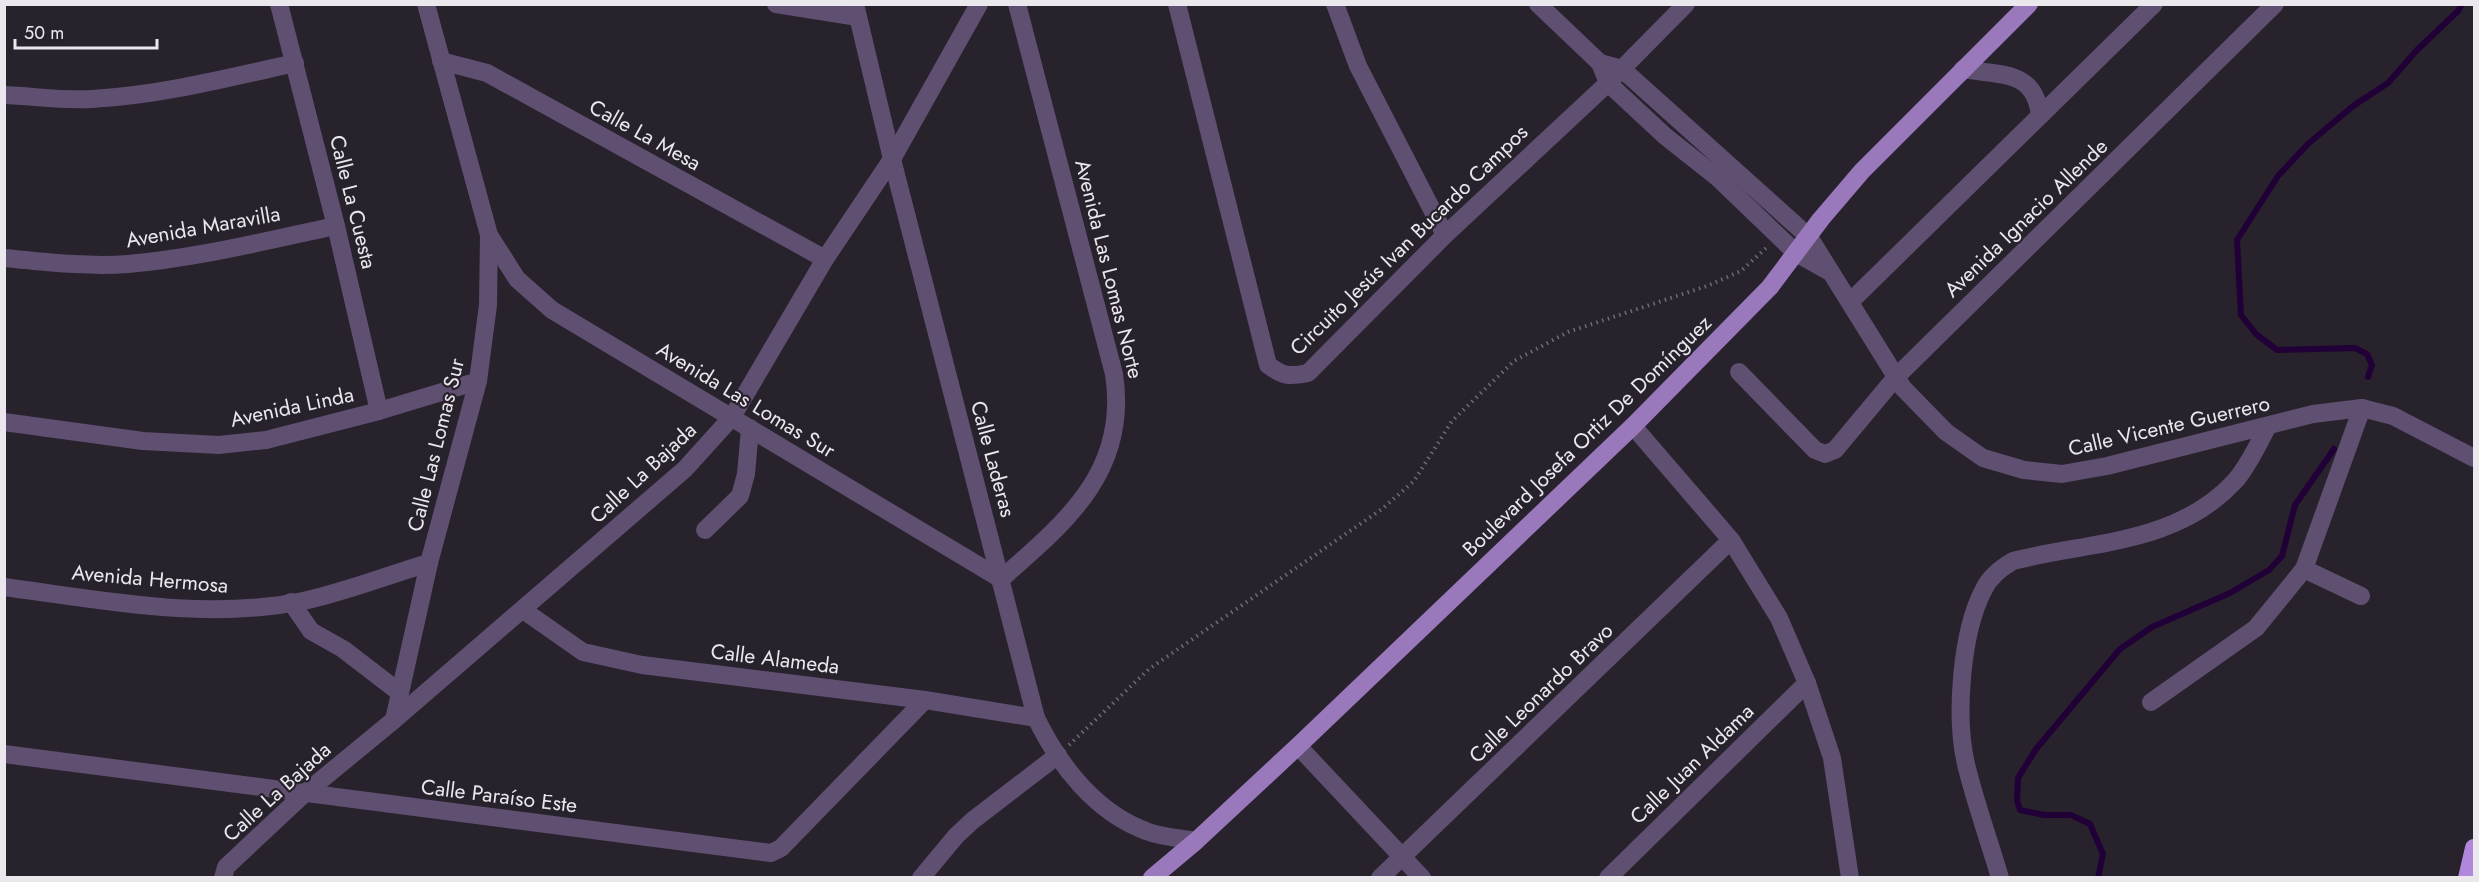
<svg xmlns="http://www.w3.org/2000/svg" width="2479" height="882" font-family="Jost,sans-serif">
<rect width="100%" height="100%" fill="#27222c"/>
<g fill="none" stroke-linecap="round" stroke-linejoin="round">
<g stroke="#200037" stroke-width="6">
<path d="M2368 377 2372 365 2367 354 2355 348 2277 350 2256 334 2241 315 2237 240 2278 176 2309 143 2353 106 2388 83 2417 50 2458 11 2462 4"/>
<path d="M2098 878 2103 854 2090 824 2071 815H2044L2020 810 2017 800 2018 778 2036 749 2120 649 2152 627 2230 593 2269 570 2282 556 2295 505 2334 449"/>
</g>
<path stroke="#6f6a73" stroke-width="4" stroke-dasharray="1.5 4.5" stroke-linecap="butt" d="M1069 745 1149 669 1382 509 1414 481 1452 421 1514 361 1568 332 1707 286 1741 271 1766 248"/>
<g stroke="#5f4f71" stroke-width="18">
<path d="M279 4 336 226 379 411"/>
<path d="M776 4 858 17"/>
<path d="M855 4 892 159 1036 718C1059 765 1095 812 1146 831 1161 837 1179 838 1196 841"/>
<path d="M1177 4 1268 365C1283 376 1289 377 1308 373L1445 235 1608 83 1686 4"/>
<path d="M1335 4 1358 66 1445 235"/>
<path d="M1538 4 1600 63 1608 83 1665 136 1718 178 1796 253 1828 271"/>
<path d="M441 61 487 73 825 259"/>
<path d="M1600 63 1622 69 1809 237 1903 388 1946 432 1983 458 2024 470 2062 474 2107 466 2313 414 2362 408 2393 416 2474 458"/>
<path d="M1963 69C2000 76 2035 69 2040 116"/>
<path d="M4 95C33 96 63 101 92 99 161 95 228 78 295 63"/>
<path d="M489 235 517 279 552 310 1001 579"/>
<path d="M4 258C46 262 87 267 128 264 199 258 268 240 336 226"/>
<path d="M1851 301 2154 4"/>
<path d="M1739 372 1815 450 1825 454 1835 450 1896 377 2275 4"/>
<path d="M4 422 143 441 219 445 266 440 379 411 478 381"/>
<path d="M1633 426 1731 540 1779 618 1807 683 1832 758 1850 878"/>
<path d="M705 530 740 496 746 474 750 428"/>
<path d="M1001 579C1066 522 1129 471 1114 374L1017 4"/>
<path d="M4 587C103 600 204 621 303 601 345 592 388 575 429 563"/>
<path d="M2361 596 2304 569 2362 408"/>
<path d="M291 602 311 631 343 649 399 692"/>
<path d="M523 610 583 652 642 665 925 700 1036 718"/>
<path d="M2151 702 2256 628 2304 569"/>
<path d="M394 720 429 563 478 381 488 305 489 235 426 4"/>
<path d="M1298 746 1422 878"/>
<path d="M4 754 771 853 781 848 925 700"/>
<path d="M223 878 226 867 304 794 394 720 685 469 732 417 825 259 892 159 979 4"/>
<path d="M921 878 956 836 972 821 1058 755"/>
<path d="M1380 878 1731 540"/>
<path d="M1608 878 1807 683"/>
<path d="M2000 878C1989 840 1975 802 1966 764 1955 717 1961 632 1984 589 1990 576 2001 568 2013 561 2090 541 2176 545 2235 481 2249 465 2258 444 2268 426"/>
</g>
<path stroke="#9978bc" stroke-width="18" d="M1152 878 1196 841 1298 746 1633 426 1770 287 1821 219 1862 171 2029 4"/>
<path stroke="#b087da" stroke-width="18" d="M2467 878 2474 848"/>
</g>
<g text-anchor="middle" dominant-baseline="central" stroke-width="4.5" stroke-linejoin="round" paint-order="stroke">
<g font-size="21" fill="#eae7ed" stroke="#27222c">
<text transform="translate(645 135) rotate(29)">Calle La Mesa</text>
<text transform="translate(353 202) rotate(76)">Calle La Cuesta</text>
<text transform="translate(2026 218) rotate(-44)">Avenida Ignacio Allende</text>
<text transform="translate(203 227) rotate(-10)">Avenida Maravilla</text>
<text transform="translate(1409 240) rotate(-44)">Circuito Jesús Ivan Bucardo Campos</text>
<text transform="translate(1109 269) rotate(76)">Avenida Las Lomas Norte</text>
<text transform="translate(746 400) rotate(31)">Avenida Las Lomas Sur</text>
<text transform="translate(292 407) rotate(-12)">Avenida Linda</text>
<text transform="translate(2169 426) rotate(-13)">Calle Vicente Guerrero</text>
<text transform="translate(1587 436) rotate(-44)">Boulevard Josefa Ortiz De Domínguez</text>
<text transform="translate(436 445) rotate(-76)">Calle Las Lomas Sur</text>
<text transform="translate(993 459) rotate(75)">Calle Laderas</text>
<text transform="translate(643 473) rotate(-43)">Calle La Bajada</text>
<text transform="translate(150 579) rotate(5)">Avenida Hermosa</text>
<text transform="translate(775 659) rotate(7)">Calle Alameda</text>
<text transform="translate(1541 693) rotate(-44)">Calle Leonardo Bravo</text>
<text transform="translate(1692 764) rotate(-44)">Calle Juan Aldama</text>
<text transform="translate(277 792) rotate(-42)">Calle La Bajada</text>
<text transform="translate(499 796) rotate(7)">Calle Paraíso Este</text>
</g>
</g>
<rect width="2479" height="882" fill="none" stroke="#eae7ed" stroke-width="12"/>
<path d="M15 39v9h142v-9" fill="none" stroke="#eae7ed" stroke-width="3"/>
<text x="24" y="39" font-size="18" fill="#eae7ed" stroke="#27222c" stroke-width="4.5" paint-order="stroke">50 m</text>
</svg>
